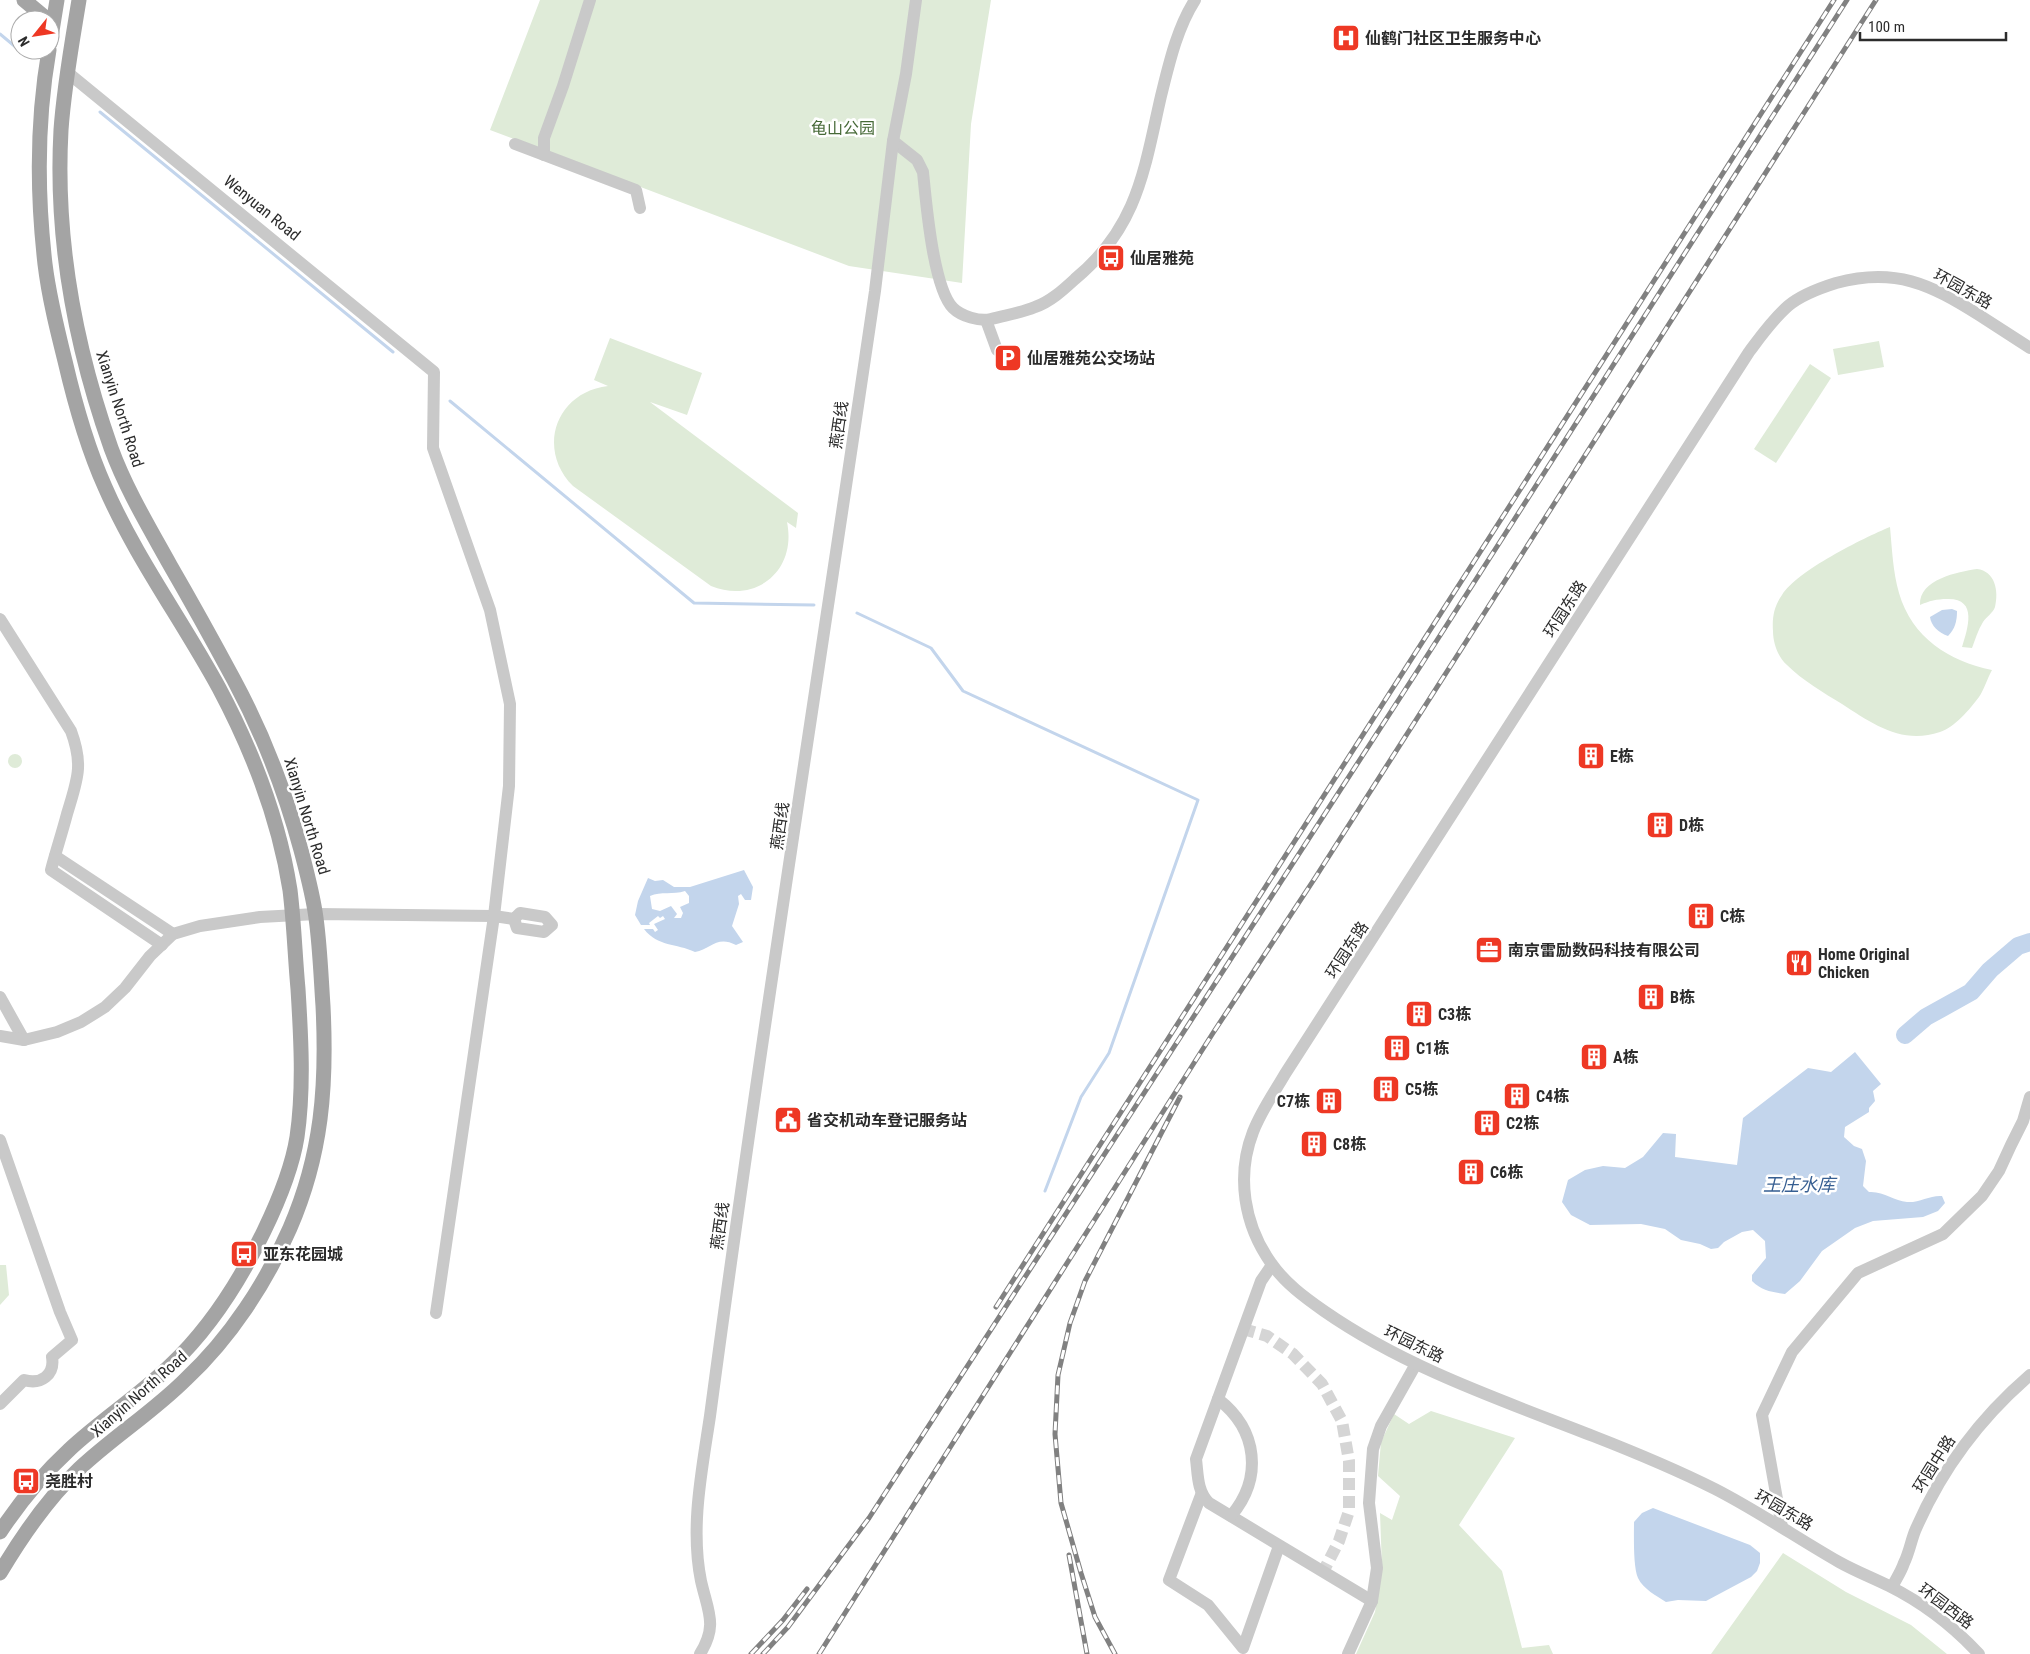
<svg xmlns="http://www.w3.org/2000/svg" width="2030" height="1654" font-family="'Roboto Condensed','Noto Sans SC',sans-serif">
<rect width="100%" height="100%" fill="#fff"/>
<g fill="#dfebd8">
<path d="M540 0H991L971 124 962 283 849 266 490 130Z"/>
<path d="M610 338 702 373 687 415 650 402 798 513 796 528 787 522C797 571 756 604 711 586L573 486C536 449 556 392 608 386L594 380Z"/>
<path d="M1879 341 1884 367 1838 375 1833 349Z"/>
<path d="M1810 364 1831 378 1776 463 1754 449Z"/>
<path d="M1890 527C1892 549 1893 572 1899 593 1912 638 1949 661 1992 670 1987 679 1984 690 1979 697 1970 709 1954 728 1940 732 1902 745 1873 724 1842 704 1824 693 1802 680 1787 665 1778 657 1773 643 1773 631 1772 618 1774 606 1782 595 1797 571 1863 538 1890 527Z"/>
<path d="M1977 569C1995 571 1999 591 1995 607 1993 613 1986 617 1983 622 1978 630 1975 640 1972 648L1962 647C1968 628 1978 598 1947 599 1937 599 1929 601 1920 605 1919 579 1958 572 1977 569Z"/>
<circle cx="15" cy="761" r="7"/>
<path d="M0 1265H6L9 1295 0 1305Z"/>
<path d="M1431 1411 1515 1438 1459 1525 1502 1571 1522 1648 1549 1645 1553 1654H1356L1375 1612 1382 1568 1380 1513 1392 1520 1400 1496 1378 1476 1381 1442 1394 1414 1409 1424Z"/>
<path d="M1783 1553 1846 1592 1911 1625 1947 1654H1711Z"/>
</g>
<g fill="#c3d5ec" fill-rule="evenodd">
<path d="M1952 609 1957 611C1957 621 1955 629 1948 636 1939 633 1931 626 1930 617L1942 610Z"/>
<path d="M744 870 753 887 751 900H745L741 894 738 896 739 904 732 926 743 942 736 945C717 935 711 949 695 952 676 943 658 947 644 929H653L655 932 658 930 654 924 665 919 663 916 660 918 658 916 649 923 650 925H641L635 915 638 901 648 878 655 881 663 880 674 887H690ZM685 891 689 896V903L680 907 683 913 681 918H674L677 914 671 906 660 911 652 909 650 896C661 891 673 895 685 891Z"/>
<path d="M1855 1052 1881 1084 1873 1091 1875 1101 1869 1108V1112L1845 1127 1844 1137 1854 1146 1862 1149 1866 1161 1863 1186 1869 1192C1884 1191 1894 1201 1907 1202 1919 1203 1930 1195 1942 1196L1945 1203 1938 1211 1923 1217 1873 1221 1855 1228 1822 1251 1800 1281 1785 1294C1772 1292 1762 1291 1752 1281V1275L1766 1258 1765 1241 1753 1230 1742 1232 1724 1242 1718 1248 1711 1249 1700 1244 1681 1240 1665 1229 1641 1224 1590 1225 1571 1215 1562 1202 1568 1180 1585 1170 1603 1166 1625 1168 1643 1157 1663 1133 1676 1134 1675 1157 1737 1165 1743 1118 1808 1068 1831 1072Z"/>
<path d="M1653 1508 1750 1545 1760 1553V1563L1757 1571 1751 1577 1706 1601 1678 1600 1666 1602C1657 1596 1643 1589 1638 1578 1633 1567 1634 1535 1634 1522L1642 1513Z"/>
</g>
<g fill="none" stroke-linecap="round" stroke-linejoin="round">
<g stroke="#c3d5ec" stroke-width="3">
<path d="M0 34 18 49"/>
<path d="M100 112 393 352"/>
<path d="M450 401 694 603 814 605"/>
<path d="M857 613 931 648 963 691 1198 800 1109 1053 1081 1097 1045 1191"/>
</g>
<path stroke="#c3d5ec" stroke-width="18" d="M1905 1035 1926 1017 1971 992 1990 970 2018 946 2030 942"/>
<path stroke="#d5d5d5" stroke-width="12" stroke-dasharray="12 6" stroke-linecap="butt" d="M1243 1329 1267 1336 1293 1354 1322 1384 1342 1421 1349 1461V1511L1339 1541 1323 1572"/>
<g stroke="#c9c9c9" stroke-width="12">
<path d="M590 0 563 86 544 138V155L636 190 640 208"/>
<path d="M893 141 917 160 923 172C926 201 933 288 953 308 961 316 980 322 991 319 1006 315 1021 313 1035 307 1050 302 1063 290 1075 279 1138 227 1144 170 1161 96 1169 64 1177 28 1195 0"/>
<path d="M515 144 544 155"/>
<path d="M986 320 997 350"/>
<path d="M0 619 71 731C84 766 77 780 67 814 62 833 56 851 51 870L162 945"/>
<path d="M55 856 173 934"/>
<path d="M0 997 24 1040"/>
<path d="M0 1036 24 1040 57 1032 81 1022 105 1007 125 988 150 956 173 934 200 926 260 917 316 914 494 916 509 786 510 704 490 610 433 448 434 372 67 72"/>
<path d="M0 1140 60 1312 72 1340 52 1357C55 1375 41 1385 24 1380L0 1404"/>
<path d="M1272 1265 1261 1281 1196 1459C1198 1475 1197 1491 1209 1503L1372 1601 1348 1654"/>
<path d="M436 1313 494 916 514 919 517 928 544 932 552 925 545 917 520 913 514 919"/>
<path d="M1218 1399C1258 1430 1263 1478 1231 1516"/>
<path d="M1201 1495 1169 1580 1208 1605 1243 1648 1279 1546"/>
<path d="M1782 1527 1762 1415 1792 1352 1858 1273 1943 1234 1982 1196 1999 1171 2011 1145 2023 1121 2030 1097"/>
<path d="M1892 1587C1896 1579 1901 1572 1904 1563 1909 1553 1911 1541 1915 1531 1941 1470 1980 1418 2030 1375"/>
<path d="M1372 1601 1377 1568 1369 1503 1373 1449 1381 1426 1416 1364"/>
<path d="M700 1654C718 1625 708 1612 701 1581 690 1527 702 1470 710 1416 760 1041 820 666 875 291L893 141 906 74 916 0"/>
<path d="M1979 1654C1953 1626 1923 1603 1889 1586 1873 1578 1855 1571 1839 1562 1797 1538 1758 1511 1715 1489 1675 1469 1634 1452 1593 1436 1501 1400 1406 1368 1324 1311 1304 1297 1285 1283 1271 1263 1244 1225 1236 1176 1253 1132 1261 1111 1274 1093 1285 1074L1749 352C1761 336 1772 320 1788 306 1801 295 1820 288 1836 283 1895 267 1930 284 1979 315 1996 326 2013 337 2030 348"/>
</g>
<g stroke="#a4a4a4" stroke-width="15">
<path d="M24 0 48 20"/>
<path d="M50 43 57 0"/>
<path d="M0 1532C20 1502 43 1474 69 1450 101 1420 139 1396 171 1365 211 1327 240 1281 264 1231 278 1202 292 1169 297 1137 304 1089 301 1037 298 989 295 956 294 923 290 890 279 820 252 750 219 688 182 620 136 558 105 487 87 447 75 404 65 361 57 329 49 297 45 264 37 194 37 119 49 50"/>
<path d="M0 1573C22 1536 47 1499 79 1469 113 1437 153 1412 186 1379 230 1338 266 1283 290 1228 322 1154 327 1086 323 1006 321 977 320 947 316 918 313 895 307 873 301 850 285 791 263 734 234 680 213 641 192 603 170 565 149 527 126 489 111 448 75 346 55 238 61 130 64 86 72 43 79 0"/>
</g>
<g stroke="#818181" stroke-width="5">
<g id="rail">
<path d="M996 1307 1834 0"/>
<path d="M1069 1555 1087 1654"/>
<path d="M751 1654 783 1620 807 1589"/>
<path d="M763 1654 788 1627 869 1518 1416 673 1847 0"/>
<path d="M819 1654 1213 1033 1315 878 1876 0"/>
<path d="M1115 1654 1095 1617 1081 1573 1061 1503 1055 1434 1058 1375 1070 1323 1085 1281 1180 1097"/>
</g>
</g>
<use href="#rail" stroke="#fff" stroke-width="3" stroke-dasharray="9" stroke-linecap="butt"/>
</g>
<defs>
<g id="hospital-square" transform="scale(1.4375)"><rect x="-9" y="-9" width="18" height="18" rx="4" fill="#ee3824" stroke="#fff"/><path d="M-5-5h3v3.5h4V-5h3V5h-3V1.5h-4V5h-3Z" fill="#fff"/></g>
<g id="bus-square" transform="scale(1.4375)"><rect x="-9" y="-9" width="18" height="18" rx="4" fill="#ee3824" stroke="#fff"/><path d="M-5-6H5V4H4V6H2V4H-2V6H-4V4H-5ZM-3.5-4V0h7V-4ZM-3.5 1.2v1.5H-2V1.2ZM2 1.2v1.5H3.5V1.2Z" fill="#fff"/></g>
<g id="parking-square" transform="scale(1.4375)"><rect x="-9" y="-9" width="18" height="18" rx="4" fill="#ee3824" stroke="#fff"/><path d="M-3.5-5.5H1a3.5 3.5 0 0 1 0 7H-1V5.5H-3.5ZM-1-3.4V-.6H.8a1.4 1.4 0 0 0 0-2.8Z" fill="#fff"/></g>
<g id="building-square" transform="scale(1.4375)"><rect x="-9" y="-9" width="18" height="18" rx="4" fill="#ee3824" stroke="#fff"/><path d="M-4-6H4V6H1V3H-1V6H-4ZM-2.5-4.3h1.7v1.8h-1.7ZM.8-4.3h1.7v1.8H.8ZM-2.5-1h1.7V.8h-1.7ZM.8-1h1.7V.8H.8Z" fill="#fff"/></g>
<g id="office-square" transform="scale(1.4375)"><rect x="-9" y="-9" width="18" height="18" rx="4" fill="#ee3824" stroke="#fff"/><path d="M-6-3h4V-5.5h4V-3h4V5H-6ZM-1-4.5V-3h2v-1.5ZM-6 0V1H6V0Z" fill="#fff"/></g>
<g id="restaurant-square" transform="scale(1.4375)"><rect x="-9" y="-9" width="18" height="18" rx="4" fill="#ee3824" stroke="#fff"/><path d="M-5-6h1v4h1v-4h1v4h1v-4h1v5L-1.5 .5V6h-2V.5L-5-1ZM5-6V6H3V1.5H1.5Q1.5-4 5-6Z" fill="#fff"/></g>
<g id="civic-square" transform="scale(1.4375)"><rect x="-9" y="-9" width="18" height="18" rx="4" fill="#ee3824" stroke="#fff"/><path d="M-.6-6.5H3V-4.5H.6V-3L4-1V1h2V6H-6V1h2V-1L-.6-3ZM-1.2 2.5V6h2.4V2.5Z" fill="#fff"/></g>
</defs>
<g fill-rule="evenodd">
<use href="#hospital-square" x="1346" y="38"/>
<use href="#bus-square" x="1111" y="258"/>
<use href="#parking-square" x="1008" y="358"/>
<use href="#building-square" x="1591" y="756"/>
<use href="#building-square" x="1660" y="825"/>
<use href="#building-square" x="1701" y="916"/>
<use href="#office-square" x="1489" y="950"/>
<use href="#restaurant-square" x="1799" y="963"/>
<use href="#building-square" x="1651" y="997"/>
<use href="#building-square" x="1419" y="1014"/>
<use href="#building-square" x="1397" y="1048"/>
<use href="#building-square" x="1594" y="1057"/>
<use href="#building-square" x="1386" y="1089"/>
<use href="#building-square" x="1517" y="1096"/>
<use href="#building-square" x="1329" y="1101"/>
<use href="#civic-square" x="788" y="1120"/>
<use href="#building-square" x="1487" y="1123"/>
<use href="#building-square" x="1314" y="1144"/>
<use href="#building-square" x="1471" y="1172"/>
<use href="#bus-square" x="244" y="1254"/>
<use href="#bus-square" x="26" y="1481"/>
</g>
<g text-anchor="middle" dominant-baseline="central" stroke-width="5" stroke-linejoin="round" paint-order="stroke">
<g font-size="16" font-weight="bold" fill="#2c2c2c" stroke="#fff" text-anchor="start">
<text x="1365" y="38">仙鹤门社区卫生服务中心</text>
<text x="1130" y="258">仙居雅苑</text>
<text x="1027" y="358">仙居雅苑公交场站</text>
<text x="1610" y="756">E栋</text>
<text x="1679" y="825">D栋</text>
<text x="1720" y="916">C栋</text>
<text x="1508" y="950">南京雷励数码科技有限公司</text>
<text x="1818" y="954">Home Original<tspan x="1818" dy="18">Chicken</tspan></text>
<text x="1670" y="997">B栋</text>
<text x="1438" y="1014">C3栋</text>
<text x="1416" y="1048">C1栋</text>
<text x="1613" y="1057">A栋</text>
<text x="1405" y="1089">C5栋</text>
<text x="1536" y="1096">C4栋</text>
<text x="1310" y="1101" text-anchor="end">C7栋</text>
<text x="807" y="1120">省交机动车登记服务站</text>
<text x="1506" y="1123">C2栋</text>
<text x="1333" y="1144">C8栋</text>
<text x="1490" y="1172">C6栋</text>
<text x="263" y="1254">亚东花园城</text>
<text x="45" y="1481">尧胜村</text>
</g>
<g font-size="16" fill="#476a38" stroke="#fff">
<text x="843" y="128">龟山公园</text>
</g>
<g font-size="16" fill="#2c2c2c" stroke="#fff">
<text transform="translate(262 208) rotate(39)">Wenyuan Road</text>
<text transform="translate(1963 289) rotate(29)">环园东路</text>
<text transform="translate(120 409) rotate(72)">Xianyin North Road</text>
<text transform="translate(839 425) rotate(-82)">燕西线</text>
<text transform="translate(1565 609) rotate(-57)">环园东路</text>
<text transform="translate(307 816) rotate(73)">Xianyin North Road</text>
<text transform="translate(780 826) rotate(-82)">燕西线</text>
<text transform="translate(1347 950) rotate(-57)">环园东路</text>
<text transform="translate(720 1226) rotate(-82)">燕西线</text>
<text transform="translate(1414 1344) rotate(26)">环园东路</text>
<text transform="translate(139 1394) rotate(-41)">Xianyin North Road</text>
<text transform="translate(1934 1464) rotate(-58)">环园中路</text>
<text transform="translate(1784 1510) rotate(30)">环园东路</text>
<text transform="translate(1946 1606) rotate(37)">环园西路</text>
</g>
<g font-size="18" font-style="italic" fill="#375f92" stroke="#fff">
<text x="1799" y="1184">王庄水库</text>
</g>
</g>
<g transform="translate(35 35) rotate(240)"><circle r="24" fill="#ffffff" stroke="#ababab"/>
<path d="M0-4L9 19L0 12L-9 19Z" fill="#ee3824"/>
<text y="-8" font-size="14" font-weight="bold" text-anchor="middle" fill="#2c2c2c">N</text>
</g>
<path d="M1860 32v8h146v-8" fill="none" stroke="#2c2c2c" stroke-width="2.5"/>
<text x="1868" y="32" font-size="15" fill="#2c2c2c" stroke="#ffffff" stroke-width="4" paint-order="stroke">100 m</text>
</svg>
